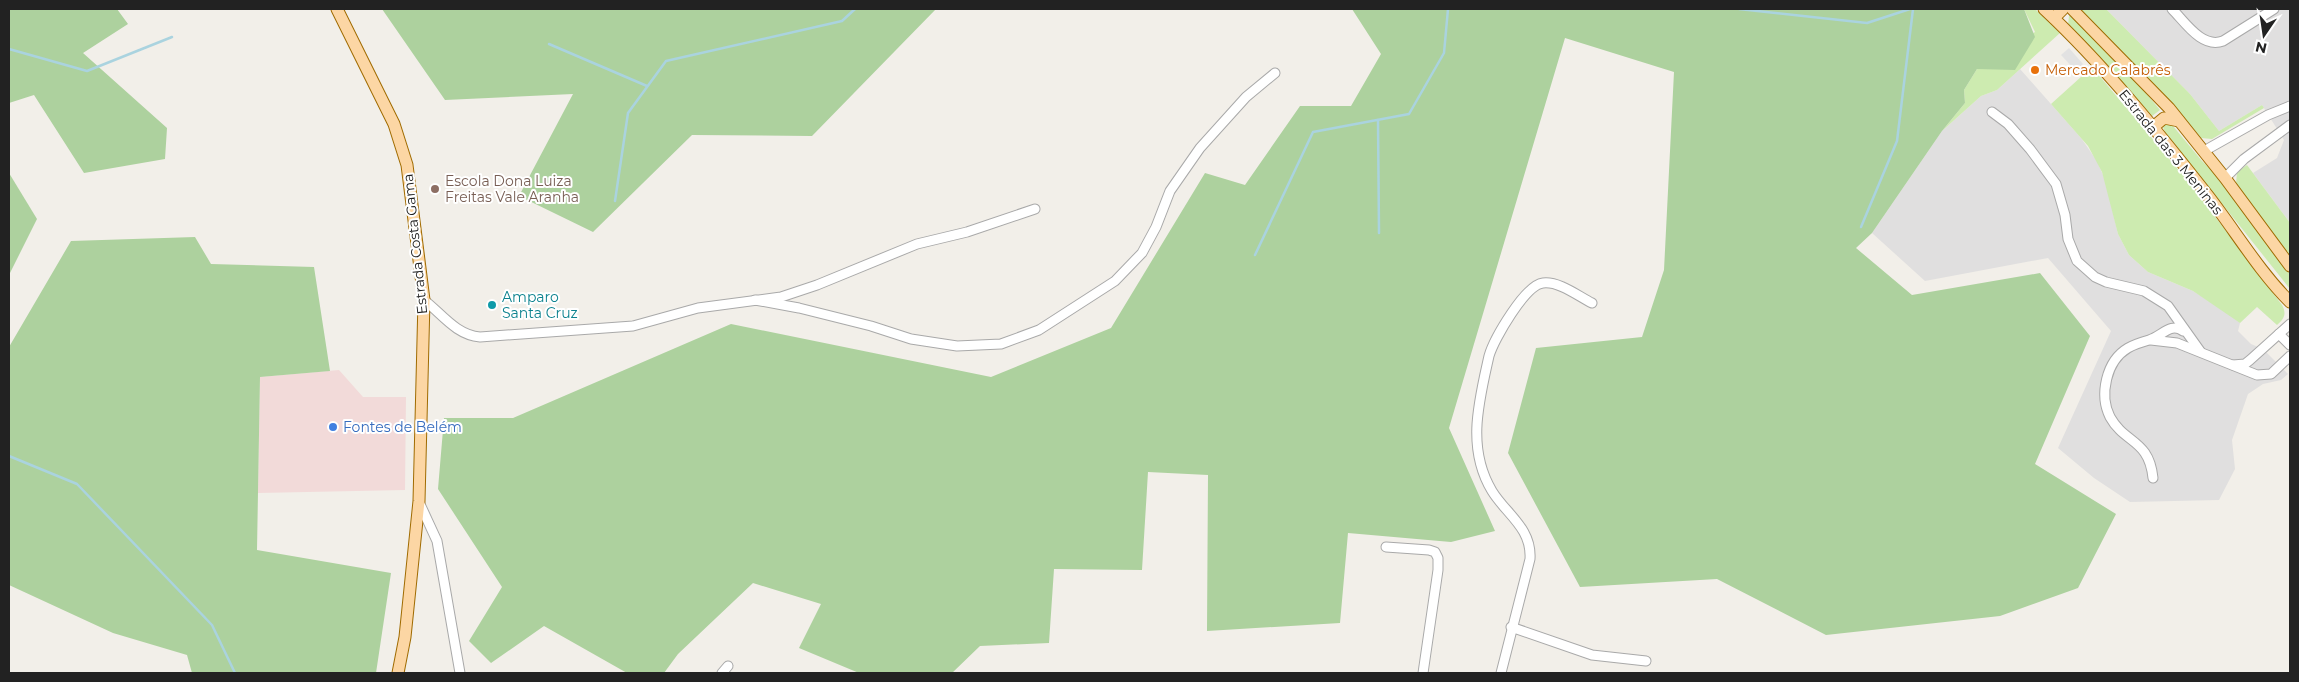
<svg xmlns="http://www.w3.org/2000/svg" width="2299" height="682" font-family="Montserrat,sans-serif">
<rect width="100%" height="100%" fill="#f2efe9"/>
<g fill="#e0dfdf">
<path d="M2106 9H2290V223L2253 173 2277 158 2284 140 2262 105 2219 131 2190 94Z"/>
<path d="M2020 69 2081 138 2097 161 2106 182 2118 234 2129 255 2148 272 2193 291 2228 313 2240 323 2238 331 2251 344 2263 349 2288 374 2281 380 2263 384 2248 394 2232 440 2235 469 2219 500 2130 502 2094 478 2058 448 2111 331 2048 258 1925 281 1872 233 1942 131 1981 96 1997 90Z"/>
</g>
<path fill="#f2dad9" d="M339 370 363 397H406L405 490 258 493 260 377Z"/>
<g fill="#cdebb0">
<path d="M2024 9H2035L2060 33 1997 90 1981 96 1942 131 1965 103 1964 90 1977 69 2035 32Z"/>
<path d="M2078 9H2106L2190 94 2219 131 2262 105 2264 108 2212 139 2201 138 2170 101Z"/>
<path d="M2069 16H2071L2136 81 2160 110 2152 116 2102 59 2068 25Z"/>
<path d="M2092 67 2192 186 2282 305C2287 314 2284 319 2277 325L2257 307 2240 323 2193 291 2148 272 2129 255 2118 234 2102 172 2088 146 2051 104Z"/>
<path d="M2165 123 2173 126 2202 161 2227 185 2290 272V289L2165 132 2163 127Z"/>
<path d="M2247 165 2290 223V257L2236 184 2237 172Z"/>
</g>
<g fill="#add19e">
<path d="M9 9H117L128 24 83 53 167 128 165 159 84 173 34 95 9 103Z"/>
<path d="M382 9H936L812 136 692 135 593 232 519 196 573 94 445 100Z"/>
<path d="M1352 9H2024L2035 37 2015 70 1977 69 1964 90 1965 103 1942 131 1872 233 1856 248 1912 295 2040 273 2090 336 2035 464 2116 514 2078 588 2000 616 1826 635 1717 579 1580 587 1508 453 1536 348 1642 337 1664 270 1674 72 1565 38 1449 428 1495 531 1451 542 1348 533 1340 623 1207 631 1208 475 1148 472 1142 570 1054 569 1049 643 980 646 952 673H859L799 648 821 604 753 583 678 654 664 673H627L544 626 491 663 469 641 502 587 438 489 444 418H513L731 324 991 377 1111 328 1205 173 1245 185 1300 106H1351L1381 54Z"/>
<path d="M9 173 37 219 9 275Z"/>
<path d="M195 237 211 264 314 267 330 371 260 377 257 550 391 573 376 673H192L187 655 113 633 9 585V347L71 241Z"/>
</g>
<path fill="#e2e2e2" d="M2069 48 2083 64 2076 71 2061 55Z"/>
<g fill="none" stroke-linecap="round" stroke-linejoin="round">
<g stroke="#aad3df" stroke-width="2.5">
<path d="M1739 9 1867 23 1910 9"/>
<path d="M549 44 647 86"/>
<path d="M9 49 87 71 172 37"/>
<path d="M1378 120 1379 233"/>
<path d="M615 201 628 113 666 61 842 21 855 9"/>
<path d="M1861 227 1897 141 1913 9"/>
<path d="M1255 255 1313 132 1409 114 1444 53 1448 9"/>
<path d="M9 456 77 484 212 625 235 673"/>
</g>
<g stroke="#a9a9a9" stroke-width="11">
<g id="minor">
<path d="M2172 9C2185 22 2202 49 2223 41L2274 9"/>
<path d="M1992 112 2008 124 2030 149 2056 184 2065 215 2068 239 2077 261 2095 277 2106 282 2144 291 2168 306 2200 351"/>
<path d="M2204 151 2268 115 2290 106"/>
<path d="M2225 178 2244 159 2290 125"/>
<path d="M424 300C442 314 456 335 480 337L633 326 698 308 781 297 817 285 917 244 967 232 1035 209"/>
<path d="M755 300 799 308 871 326 911 339 957 346 1001 344 1039 330 1115 281 1142 253 1156 227 1170 191 1200 148 1246 97 1275 73"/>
<path d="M2279 334 2290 345"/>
<path d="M2151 340 2177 343 2257 375 2271 374 2290 356"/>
<path d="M2233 365 2245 364 2250 360 2290 324"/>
<path d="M2153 478C2149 439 2125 444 2110 417 2099 395 2106 361 2128 348 2135 344 2142 342 2149 340 2162 336 2171 322 2183 331"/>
<path d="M419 502 437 541 460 673"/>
<path d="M1386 547 1429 550 1435 552 1438 558V570L1423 673"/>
<path d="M1511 627 1592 655 1646 661"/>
<path d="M722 673 728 666"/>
<path d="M1501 673 1530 559C1532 528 1506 514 1492 491 1466 448 1479 401 1489 356 1494 339 1525 285 1543 283 1559 281 1578 296 1592 303"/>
</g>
</g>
<g stroke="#a06b00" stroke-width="13">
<g id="major">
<path d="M337 9 394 124 407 165 424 300 419 501 405 637 398 673"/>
<path d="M2044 9C2103 64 2159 133 2209 197 2236 232 2259 271 2290 302"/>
<path d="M2072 9 2169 108 2225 178 2290 266"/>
<path d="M2054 18 2063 9"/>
<path d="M2152 128 2164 118 2179 121"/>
</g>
</g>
<use href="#minor" stroke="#fff" stroke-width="9"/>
<use href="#major" stroke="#fcd6a4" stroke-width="11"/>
</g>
<circle fill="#e8710a" stroke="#fff" stroke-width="2" cx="2035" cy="70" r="5"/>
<circle fill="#8d6e63" stroke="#fff" stroke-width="2" cx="435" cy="189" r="5"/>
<circle fill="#0f9aa8" stroke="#fff" stroke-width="2" cx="492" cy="305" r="5"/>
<circle fill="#3f7fe0" stroke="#fff" stroke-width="2" cx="333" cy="427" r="5"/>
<g text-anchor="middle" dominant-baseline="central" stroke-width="4" stroke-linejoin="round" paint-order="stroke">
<g font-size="14" fill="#c56008" stroke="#fff" text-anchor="start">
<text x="2045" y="70">Mercado Calabrês</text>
</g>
<g font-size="14" fill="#222" stroke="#fff">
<text transform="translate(2171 152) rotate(51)">Estrada das 3 Meninas</text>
<text transform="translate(415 244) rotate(-96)">Estrada Costa Gama</text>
</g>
<g font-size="14" fill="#785e54" stroke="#fff" text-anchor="start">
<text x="445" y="181">Escola Dona Luiza<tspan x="445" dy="16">Freitas Vale Aranha</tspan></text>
</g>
<g font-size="14" fill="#0d838f" stroke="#fff" text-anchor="start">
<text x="502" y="297">Amparo<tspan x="502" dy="16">Santa Cruz</tspan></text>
</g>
<g font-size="14" fill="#366cbe" stroke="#fff" text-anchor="start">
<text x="343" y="427">Fontes de Belém</text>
</g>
</g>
<rect width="2299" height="682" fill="none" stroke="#222222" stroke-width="20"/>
<g transform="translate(2264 35) rotate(193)" stroke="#ffffff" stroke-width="4" paint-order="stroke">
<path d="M0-4L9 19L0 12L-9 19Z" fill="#222222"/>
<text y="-8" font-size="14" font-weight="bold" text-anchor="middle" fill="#222222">N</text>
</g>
</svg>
